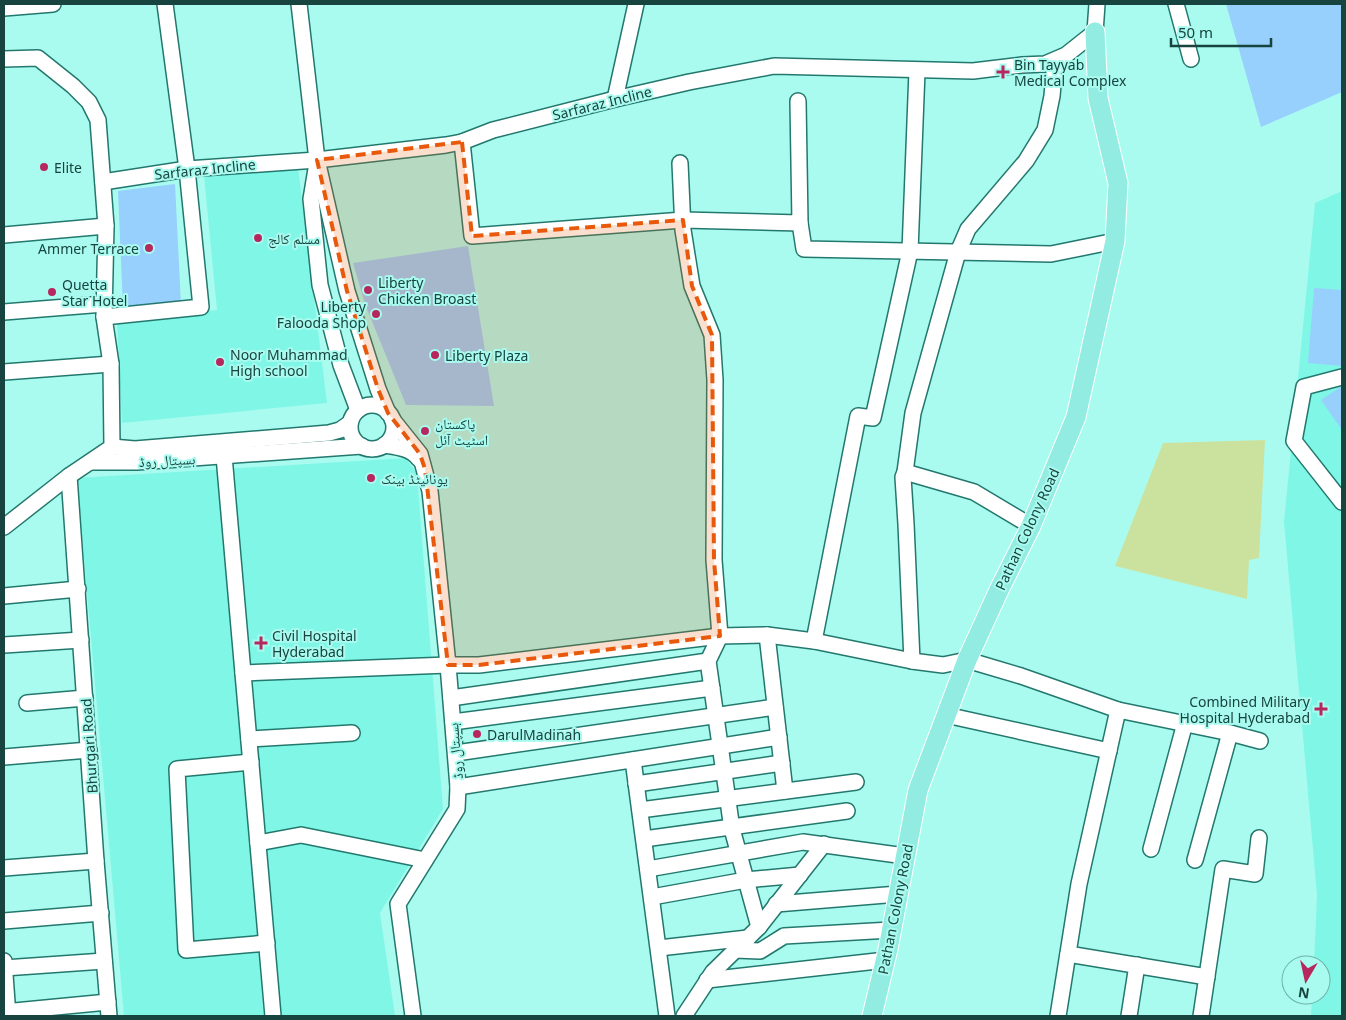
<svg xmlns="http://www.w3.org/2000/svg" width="1346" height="1020" font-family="'Noto Sans','Noto Naskh Arabic',sans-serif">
<rect width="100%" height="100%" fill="#aafbef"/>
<g fill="#80f7e6">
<path d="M298 167 327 403 122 423 117 321 217 310 204 176Z"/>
<path d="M1342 191V1016H1311L1312 995H1321V965H1314L1317 895 1284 522 1315 203Z"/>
<path d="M406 458 417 474 443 809 380 913 395 1016H124L77 478Z"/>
</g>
<path fill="#cbe29f" d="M1265 440 1259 558 1249 560 1247 599 1115 566 1163 443Z"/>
<g fill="#97cffd">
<path d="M1226 4H1342V92L1261 127Z"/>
<path d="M175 184 181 305 123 308 118 191Z"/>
<path d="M468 246 494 406 406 405 365 304 353 263Z"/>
<path d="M1314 288 1342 290V366L1308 363Z"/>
<path d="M1342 386V430L1321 400Z"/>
</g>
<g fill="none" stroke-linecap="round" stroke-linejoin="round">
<g stroke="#23786e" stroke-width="18">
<g id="minor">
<path d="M299 4 317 160 347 291 378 389 388 413"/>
<path d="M1176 4 1191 59"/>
<path d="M4 8 53 4"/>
<path d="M4 59 38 58 73 86 89 102 98 120 106 226 104 317"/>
<path d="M615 99 636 4"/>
<path d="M462 142 472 236 683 220 800 223 798 101"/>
<path d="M680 163 683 230 692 286 712 335 715 380 714 560 720 636 708 661 732 829 759 927"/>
<path d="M316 169 311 199 320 285 341 365 358 410"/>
<path d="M103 182 187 169 317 160 446 145 462 142 493 130 615 99 689 82 774 66 973 71 1022 65 1045 64 1066 55 1095 32 1097 4"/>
<path d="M800 223 804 249 1051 254 1115 241"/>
<path d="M4 235 106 226"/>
<path d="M4 312 104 304"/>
<path d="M4 372 111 364"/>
<path d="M1342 377 1304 387 1294 441 1342 502"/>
<circle cx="372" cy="427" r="22"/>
<path d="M392 419 420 454 430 491 448 665 458 787 457 809 398 904 413 1016"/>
<path d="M384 445C397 447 411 448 419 459"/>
<path d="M112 447 135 449 329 433 340 430 350 423"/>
<path d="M224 456 273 1016"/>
<path d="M92 462H137L362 446"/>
<path d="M905 472 974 492 1031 526"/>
<path d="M69 476 96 861 109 1016"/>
<path d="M4 527 69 476 112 447 111 364 104 317 201 307 187 169 165 4"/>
<path d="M4 596 78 589"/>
<path d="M767 635 785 791"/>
<path d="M814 641 858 416 873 418 910 251 917 71"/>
<path d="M4 645 81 640"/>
<path d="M912 661 906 524 903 477 905 472 913 413 958 252 968 229 1026 161 1045 130 1052 96 1055 61"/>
<path d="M243 673 448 665H479L720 636 767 635 814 641 912 661 943 665 967 660 1021 676 1118 710 1230 733 1260 741"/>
<path d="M451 698 708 661"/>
<path d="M27 703 85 698"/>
<path d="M946 715 1109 751"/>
<path d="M453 722 712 688"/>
<path d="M249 739 352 733"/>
<path d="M456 753 775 707"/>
<path d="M4 757 89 750"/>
<path d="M633 760 667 1016"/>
<path d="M251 762 177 769 186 950 267 943"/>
<path d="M636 784 782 763"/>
<path d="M458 787 779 737"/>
<path d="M640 810 856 782"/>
<path d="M644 839 847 811"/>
<path d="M258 843 301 835 425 860"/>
<path d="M1151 849 1185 723"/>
<path d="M1195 860 1230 733"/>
<path d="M4 868 96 861"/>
<path d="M648 869 803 842 905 856"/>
<path d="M652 897 746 880 800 875"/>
<path d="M776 904 898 894"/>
<path d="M4 921 101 913"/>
<path d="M659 948 748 938"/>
<path d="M735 950 760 951 784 936 891 930"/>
<path d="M1068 954 1207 977"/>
<path d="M4 961 8 1016"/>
<path d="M4 968 104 961"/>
<path d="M707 980 886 960"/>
<path d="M4 1012 108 1002"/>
<path d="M684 1016 713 972 759 927 824 844"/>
<path d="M1058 1016 1079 884 1118 710"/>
<path d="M1129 1016 1137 965"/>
<path d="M1201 1016 1223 869 1255 874 1259 838"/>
</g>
</g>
<g stroke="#fff" stroke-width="21">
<path id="major" d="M872 1016 888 949 918 790 967 660 999 590 1031 526 1076 417 1115 241 1118 183 1098 98 1095 32"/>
</g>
<use href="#minor" stroke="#fff" stroke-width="15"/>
<use href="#major" stroke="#93ece1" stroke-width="19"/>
</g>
<path fill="#e8590c" fill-opacity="0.2" stroke="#e8590c" stroke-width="4" stroke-dasharray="10 6" stroke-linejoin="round" d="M462 142 472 236 683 220 692 286 712 335 714 560 720 636 479 665H448L425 469 420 454 388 413 378 389 347 291 317 160Z"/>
<g fill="#b6285d" stroke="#aafbef" stroke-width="2">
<path d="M1000.5 64.5h5v5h5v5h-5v5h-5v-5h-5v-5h5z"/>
<circle cx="44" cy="167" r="5"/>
<circle cx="258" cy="238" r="5"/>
<circle cx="149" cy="248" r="5"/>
<circle cx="368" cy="290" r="5"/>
<circle cx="52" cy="292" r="5"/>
<circle cx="376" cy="314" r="5"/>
<circle cx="435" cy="355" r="5"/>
<circle cx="220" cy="362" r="5"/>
<circle cx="425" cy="431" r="5"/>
<circle cx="371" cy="478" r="5"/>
<path d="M258.5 635.5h5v5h5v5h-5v5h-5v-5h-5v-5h5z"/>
<path d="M1318.5 701.5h5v5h5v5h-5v5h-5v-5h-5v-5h5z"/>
<circle cx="477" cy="734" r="5"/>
</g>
<g text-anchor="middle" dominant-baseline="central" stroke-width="4" stroke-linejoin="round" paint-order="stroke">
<g font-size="14" fill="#17443f" stroke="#aafbef" text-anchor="start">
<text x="1014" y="64">Bin Tayyab<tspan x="1014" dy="16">Medical Complex</tspan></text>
<text x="54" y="167">Elite</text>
<text x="268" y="238">مسلم کالج</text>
<text x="139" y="248" text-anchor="end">Ammer Terrace</text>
<text x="378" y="282">Liberty<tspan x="378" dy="16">Chicken Broast</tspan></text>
<text x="62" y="284">Quetta<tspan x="62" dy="16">Star Hotel</tspan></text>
<text x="366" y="306" text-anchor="end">Liberty<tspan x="366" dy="16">Falooda Shop</tspan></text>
<text x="230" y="354">Noor Muhammad<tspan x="230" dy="16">High school</tspan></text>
<text x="445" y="355">Liberty Plaza</text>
<text x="435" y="423">پاکستان<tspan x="435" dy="16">اسٹیٹ آئل</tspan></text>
<text x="381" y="478">یونائیٹڈ بینک</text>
<text x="272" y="635">Civil Hospital<tspan x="272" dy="16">Hyderabad</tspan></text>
<text x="1310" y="701" text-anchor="end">Combined Military<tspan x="1310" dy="16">Hospital Hyderabad</tspan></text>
<text x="487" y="734">DarulMadinah</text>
</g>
<g font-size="14" fill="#17443f" stroke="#aafbef">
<text transform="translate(602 103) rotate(-14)">Sarfaraz Incline</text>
<text transform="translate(205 169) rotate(-6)">Sarfaraz Incline</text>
<text transform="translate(167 460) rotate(-3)">ہسپتال روڈ</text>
<text transform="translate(1027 529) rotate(-65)">Pathan Colony Road</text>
<text transform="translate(89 746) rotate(-94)">Bhurgari Road</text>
<text transform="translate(455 751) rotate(-95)">ہسپتال روڈ</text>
<text transform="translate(895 909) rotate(-79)">Pathan Colony Road</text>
</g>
</g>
<rect width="1346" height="1020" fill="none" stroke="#17443f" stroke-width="10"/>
<g transform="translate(1306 980) rotate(189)"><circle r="24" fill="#aafbef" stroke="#6fb2a9"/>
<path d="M0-4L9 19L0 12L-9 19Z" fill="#b6285d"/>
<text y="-8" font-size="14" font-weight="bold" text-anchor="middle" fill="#17443f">N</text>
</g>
<path d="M1171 38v8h100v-8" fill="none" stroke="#17443f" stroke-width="2.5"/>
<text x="1178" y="38" font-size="15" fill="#17443f" stroke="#aafbef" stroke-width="4" paint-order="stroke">50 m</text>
</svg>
